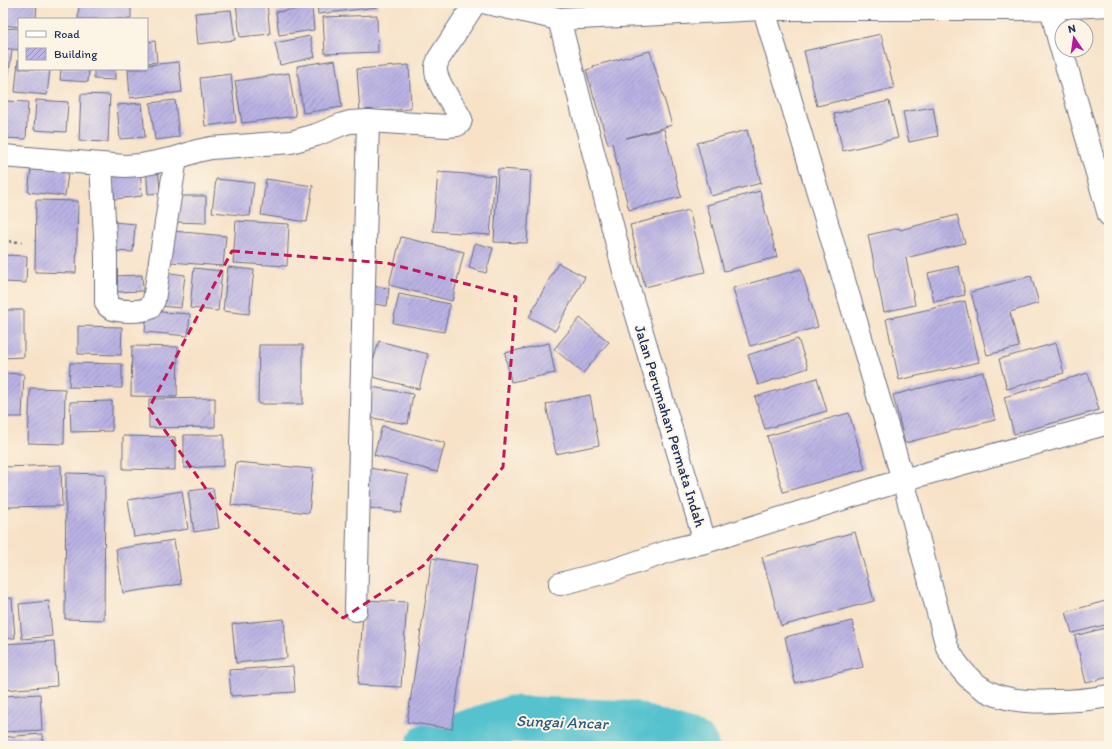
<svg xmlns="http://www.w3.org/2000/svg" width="1112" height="749" font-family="Itim,sans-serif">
<defs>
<pattern id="building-hatch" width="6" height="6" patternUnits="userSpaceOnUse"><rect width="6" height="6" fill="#bab3e4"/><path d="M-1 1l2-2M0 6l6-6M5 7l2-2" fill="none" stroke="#9692bc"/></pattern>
</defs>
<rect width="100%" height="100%" fill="#fcf5e5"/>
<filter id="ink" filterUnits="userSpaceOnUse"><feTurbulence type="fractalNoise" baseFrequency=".025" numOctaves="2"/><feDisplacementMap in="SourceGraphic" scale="8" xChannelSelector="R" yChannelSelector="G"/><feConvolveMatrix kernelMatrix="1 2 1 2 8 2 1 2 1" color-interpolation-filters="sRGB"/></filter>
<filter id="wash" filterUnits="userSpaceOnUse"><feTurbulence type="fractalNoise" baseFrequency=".012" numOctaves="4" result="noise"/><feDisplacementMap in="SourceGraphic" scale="16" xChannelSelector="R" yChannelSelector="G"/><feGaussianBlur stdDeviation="0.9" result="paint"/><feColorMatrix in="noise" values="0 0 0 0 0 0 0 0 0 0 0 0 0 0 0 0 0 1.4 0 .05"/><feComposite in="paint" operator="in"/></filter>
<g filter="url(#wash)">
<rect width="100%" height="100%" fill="#f7e2c8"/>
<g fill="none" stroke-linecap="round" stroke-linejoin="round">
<path stroke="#56c2ce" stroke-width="47" d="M429 746 512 719 630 724 695 746"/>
</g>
<g id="blocks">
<g fill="url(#building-hatch)">
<path d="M3 3H37L36 19H19V27L3 25Z"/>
<path d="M79 3H131V19H78Z"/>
<path d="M236 3H267L270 34 240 37Z"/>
<path d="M317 3H378V7L318 14Z"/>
<path d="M312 7 314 30 279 35 276 12Z"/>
<path d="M231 10 235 40 198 44 195 13Z"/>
<path d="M377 15 378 52 325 54 323 17Z"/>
<path d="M3 28 19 29V50L3 48Z"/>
<path d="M881 34 894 88 817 106 804 51Z"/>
<path d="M310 36 315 57 280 65 275 43Z"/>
<path d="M155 41 157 62 147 63V42Z"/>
<path d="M3 49 12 51 6 91 3 90Z"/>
<path d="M650 51 672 125 626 138 664 129 681 197 629 210 612 143 608 144 586 70 594 68 593 66Z"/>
<path d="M18 60H19V69H50L47 95 15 92Z"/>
<path d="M335 60 342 107 303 113 297 66Z"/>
<path d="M179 62 182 92 130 98 128 69H147V65Z"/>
<path d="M409 65 411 109 360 112 357 69Z"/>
<path d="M61 69H89L88 82 60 80Z"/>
<path d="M94 69H115V80L94 79Z"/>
<path d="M289 73 296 116 242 123 235 81Z"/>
<path d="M231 74 236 122 205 126 200 78Z"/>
<path d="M81 94 110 95 108 142 79 141Z"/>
<path d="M36 100 68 102 66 132 34 130Z"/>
<path d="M175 100 179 137 155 140 150 103Z"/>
<path d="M3 101 28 102 26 139 3 138Z"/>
<path d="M889 101 898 138 843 151 834 114Z"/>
<path d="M142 103 145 137 120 139 117 105Z"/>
<path d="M933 107 938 136 909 142 903 112Z"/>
<path d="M747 130 761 183 711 196 697 143Z"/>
<path d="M32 162 69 166 65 196 28 192Z"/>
<path d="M158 165 160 193 148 194 146 166Z"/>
<path d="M140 169 142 196 115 199 112 172Z"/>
<path d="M498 169 531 171 527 243 494 242Z"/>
<path d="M438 172 495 176 490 235 433 231Z"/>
<path d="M216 179 254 183 250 216 212 212Z"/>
<path d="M266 179 313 186 307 222 261 215Z"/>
<path d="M760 191 777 257 724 271 707 205Z"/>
<path d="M175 196H206V223L175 222Z"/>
<path d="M36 200 78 201 76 273 35 272Z"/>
<path d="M689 210 705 272 645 287 630 225Z"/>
<path d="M957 215 965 243 906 258 915 305 884 312 868 235 899 228 900 230Z"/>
<path d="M236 221 289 224 287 266 233 263Z"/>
<path d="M113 222 135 224 133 252 112 251Z"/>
<path d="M172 231 226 236 223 266 170 262Z"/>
<path d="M401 237 464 252 452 301 389 285Z"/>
<path d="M475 243 493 248 486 273 469 268Z"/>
<path d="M3 255 27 256 26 283 3 282Z"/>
<path d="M558 263 585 277 555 331 529 317Z"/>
<path d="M959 266 965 295 934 302 928 273Z"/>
<path d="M228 267 254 270 249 314 223 311Z"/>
<path d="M194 268 222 271 218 311 190 308Z"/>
<path d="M801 269 818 327 750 346 733 288Z"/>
<path d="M163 272 185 275 181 308 159 306Z"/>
<path d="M142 275 143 291 113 292V276Z"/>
<path d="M1031 276 1039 303 1010 312 1019 347 987 355 971 292Z"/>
<path d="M371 286 389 288 387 306 368 303Z"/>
<path d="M399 294 450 304 444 332 393 323Z"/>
<path d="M965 301 979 362 899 380 886 319Z"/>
<path d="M3 310H24V357L3 358Z"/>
<path d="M147 311 190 314 188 336 145 332Z"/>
<path d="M580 318 609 342 583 373 554 349Z"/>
<path d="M78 326 122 327 121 355 78 354Z"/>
<path d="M798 339 808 368 758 385 748 355Z"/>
<path d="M379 341 428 354 419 389 369 376Z"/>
<path d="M549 343 555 373 511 382 505 353Z"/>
<path d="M1056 343 1064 373 1007 389 999 359Z"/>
<path d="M259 345H303V404H258Z"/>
<path d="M132 346 178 347 177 397 131 396Z"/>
<path d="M70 363 122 364V388L69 387Z"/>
<path d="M983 372 995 420 905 443 893 395Z"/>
<path d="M3 373 24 374 22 417H3Z"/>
<path d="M1088 373 1099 410 1014 434 1004 397Z"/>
<path d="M817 378 827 411 765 429 755 397Z"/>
<path d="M371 387 413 394 408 424 366 417Z"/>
<path d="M30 388 65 389 64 444 28 443Z"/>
<path d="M590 395 599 445 556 454 546 404Z"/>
<path d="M215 398V427L149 428V399Z"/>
<path d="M112 401V431L71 432 70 402Z"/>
<path d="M849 413 865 469 783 492 767 436Z"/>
<path d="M382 426 445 443 437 472 374 455Z"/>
<path d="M184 435H224V466L184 468Z"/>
<path d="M123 436 175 437V470L123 469Z"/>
<path d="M236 462 313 469 309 513 231 505Z"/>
<path d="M61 465 62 506 3 507V467Z"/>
<path d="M370 468 408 475 401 513 363 507Z"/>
<path d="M66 473 105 474 104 620 65 619Z"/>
<path d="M213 488 219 528 194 532 188 491Z"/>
<path d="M182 491 188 529 134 537 128 500Z"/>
<path d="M855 532 874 601 781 626 762 557Z"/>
<path d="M174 540 181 584 123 593 116 549Z"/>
<path d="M432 558 477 565 452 729 407 722Z"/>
<path d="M12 598 15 638 3 639V599Z"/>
<path d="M364 600 407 602 401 687 358 685Z"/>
<path d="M1109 600V624L1072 633 1066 612Z"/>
<path d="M49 601 52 636 22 639 19 604Z"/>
<path d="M284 619 287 658 236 663 232 624Z"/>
<path d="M852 621 863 667 795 683 785 637Z"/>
<path d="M1109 627V677L1086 683 1075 636Z"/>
<path d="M54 641 57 686 3 690V644Z"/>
<path d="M293 666 295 692 231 696 229 670Z"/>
<path d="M40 694 42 730 3 732V696Z"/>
<path d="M42 734 43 746H3V737Z"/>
</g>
</g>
</g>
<g filter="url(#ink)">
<use href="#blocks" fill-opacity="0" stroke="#686e83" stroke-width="1"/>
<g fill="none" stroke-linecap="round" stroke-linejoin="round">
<g stroke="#686e83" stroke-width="24">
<g id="minor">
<path d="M487 3 559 19 763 9H1020L1051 8 1058 37 1109 215"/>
<path d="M762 3 903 480 947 647C972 696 1006 704 1057 701 1074 701 1092 699 1109 696"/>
<path d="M1051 8 1109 5"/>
<path d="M559 19 626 279 705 542 903 480 1109 423"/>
<path d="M3 156 101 164 125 166 141 165 176 158 197 151 211 148 291 142 316 135 343 124 350 122 368 121 447 126 457 125 460 123 461 119C455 106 434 81 436 67 436 64 438 61 439 58L475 3"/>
<path d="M101 164 106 255V303C108 306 108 307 111 308 118 312 142 312 150 308L154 300 176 158"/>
<path d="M560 584 614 570 675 549 705 542"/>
<path d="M356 610 368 121"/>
</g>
</g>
<path stroke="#686e83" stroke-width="2.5" stroke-dasharray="3 3" stroke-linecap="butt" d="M3 241 22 242"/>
<use href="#minor" stroke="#fff" stroke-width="22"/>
</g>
</g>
<path fill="none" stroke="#c2185b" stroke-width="3" stroke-dasharray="8 5" stroke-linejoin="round" d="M232 251 387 263 516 297 503 467 423 566 343 618 221 510 149 408Z"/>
<g text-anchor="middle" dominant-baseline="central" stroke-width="4" stroke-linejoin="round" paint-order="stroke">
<g font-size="15" fill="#1b2f5e" stroke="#fcf5e5">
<text transform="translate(670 426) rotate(73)">Jalan Perumahan Permata Indah</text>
</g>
<g font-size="16" font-style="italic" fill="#2d5b80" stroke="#fcf5e5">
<text transform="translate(562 722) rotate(2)">Sungai Ancar</text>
</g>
</g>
<rect width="1112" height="749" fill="none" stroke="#fcf5e5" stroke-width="16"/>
<rect x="18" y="18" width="130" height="52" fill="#fcf5e5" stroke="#a2a6af"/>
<rect x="26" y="31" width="20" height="6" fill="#ffffff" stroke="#a2a6af"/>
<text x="54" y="38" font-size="12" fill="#1b2f5e">Road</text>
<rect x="26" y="48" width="20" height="12" fill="url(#building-hatch)" stroke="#a2a6af"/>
<text x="54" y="58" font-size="12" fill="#1b2f5e">Building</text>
<g transform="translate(1074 38) rotate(347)"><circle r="19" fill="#fcf5e5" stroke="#a2a6af"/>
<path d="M0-3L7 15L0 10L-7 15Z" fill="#b5179e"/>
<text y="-6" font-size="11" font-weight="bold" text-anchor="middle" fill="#1b2f5e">N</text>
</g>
</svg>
